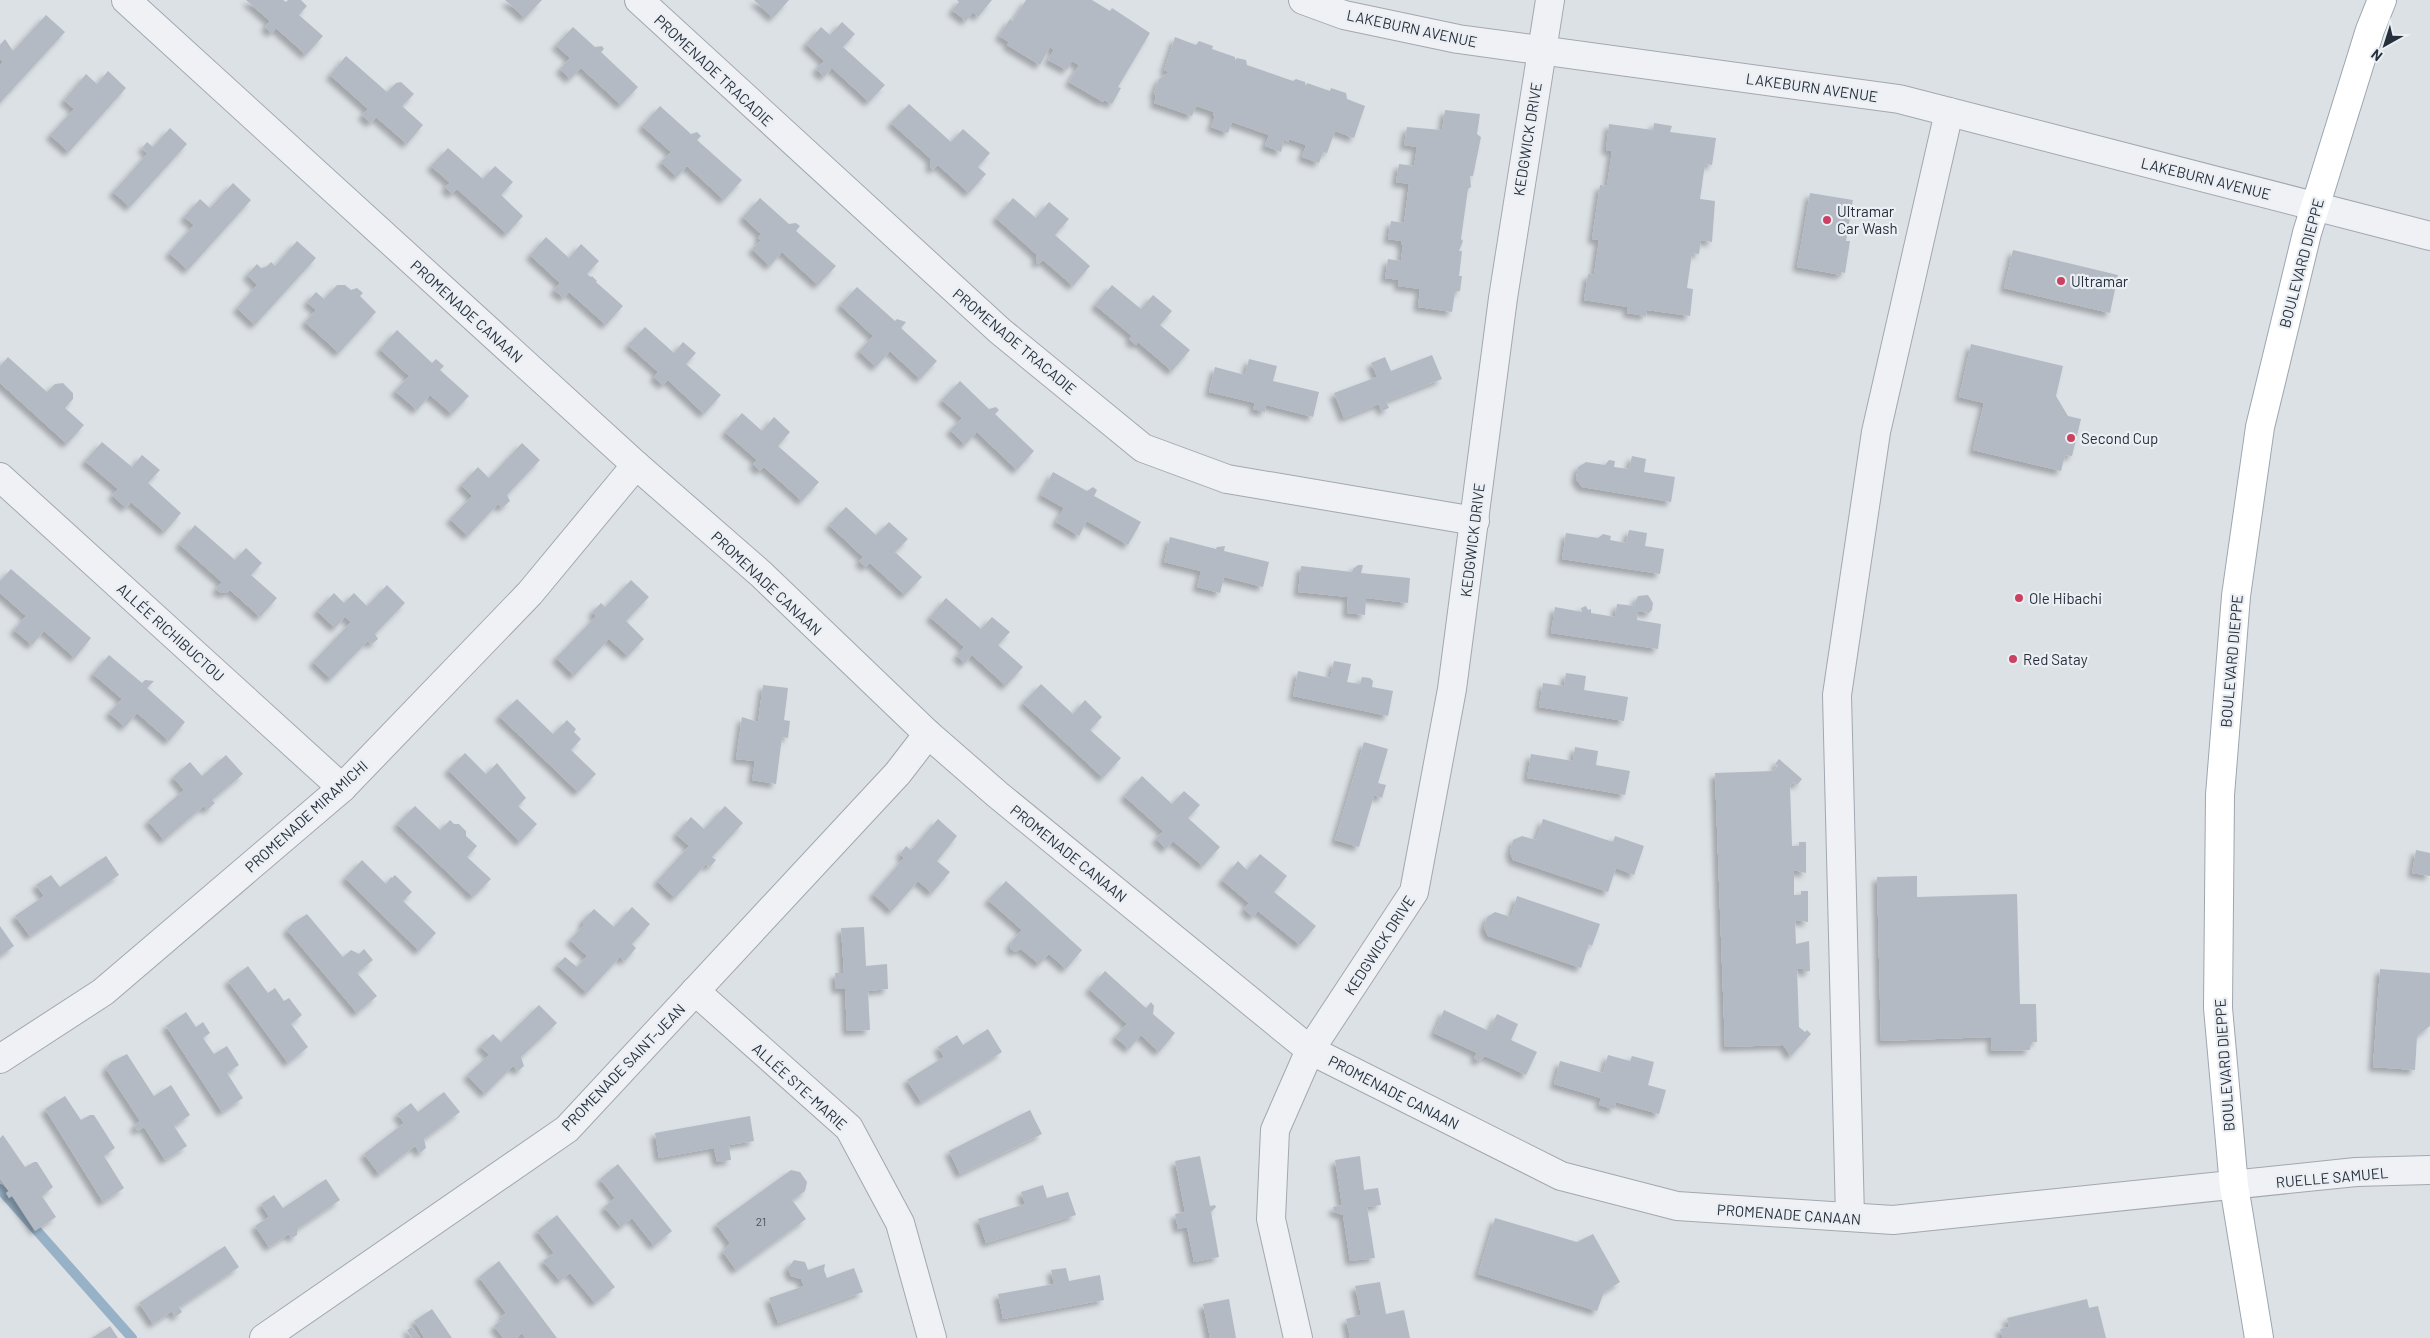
<svg xmlns="http://www.w3.org/2000/svg" width="2430" height="1338" font-family="Barlow,sans-serif">
<defs>
<filter id="shadow"><feDropShadow dx="-4.5" dy="4.5" stdDeviation="2.5" flood-color="#0004"/></filter>
</defs>
<rect width="100%" height="100%" fill="#dce1e6"/>
<g fill="none" stroke-linecap="round" stroke-linejoin="round">
<path stroke="#97b1c6" stroke-width="10" d="M0 1189 132 1338"/>
</g>
<g fill="#b3bac3" filter="url(#shadow)">
<path d="M246 0H283L286 2 288 0H301L307 6 299 15 323 36 306 55 276 28 272 33 265 27 270 21Z"/>
<path d="M505 0H542L525 18Z"/>
<path d="M754 0H789L773 18Z"/>
<path d="M957 0H992L978 17 973 12 966 21 952 10 959 2Z"/>
<path d="M1026 0H1092L1110 11 1112 8 1150 33 1118 87 1121 88 1112 104 1104 100 1103 102 1069 82 1079 65 1072 61 1067 70 1048 60 1054 50 1050 47 1040 65 1007 45 1009 42 999 36 1010 19 1013 21Z"/>
<path d="M46 15 65 32 0 103V65L3 62 0 59V45L5 39 13 51Z"/>
<path d="M842 22 855 34 843 47 885 85 869 102 832 68 824 77 816 69 824 61 806 44 821 27 830 35Z"/>
<path d="M573 27 595 47 602 46 604 49 601 52 638 87 621 105 581 68 570 79 560 69 570 58 556 45Z"/>
<path d="M1175 37 1196 45 1199 41 1213 46 1212 49 1235 57V60L1237 58 1246 60 1247 65 1293 81 1296 79 1305 82 1306 86 1307 83 1330 91 1331 88 1346 93 1347 99 1365 106 1354 138 1335 131 1327 153 1323 152 1319 163 1302 157 1306 145 1289 139 1288 142 1284 140 1281 152 1265 146 1269 135 1232 122 1228 133 1211 127 1215 116 1213 115 1214 112 1196 106 1192 116 1154 103 1156 97 1154 93 1159 79 1169 72 1164 70Z"/>
<path d="M346 56 387 92 396 83 401 82 414 94 402 106 423 125 407 144 376 117 371 123 362 115 368 109 330 75Z"/>
<path d="M108 71 126 88 69 152 50 135 74 109 64 100 86 74 97 84Z"/>
<path d="M909 104 951 142 963 129 990 153 978 167 986 174 969 193 938 165 933 170 930 166 931 159 891 123Z"/>
<path d="M660 106 691 134 697 132 701 136 697 140 742 180 724 200 687 166 677 177 661 162 671 152 642 126Z"/>
<path d="M1445 110 1480 114 1477 134 1481 137 1473 176H1470L1471 187 1468 189 1461 239 1463 241 1459 251H1462L1459 276H1462L1460 291 1455 292 1452 312 1418 307 1420 289 1398 286 1399 280 1385 278 1388 259 1401 261 1403 245H1401V241L1388 239 1391 221 1404 223 1409 184 1396 182 1399 164 1414 166 1417 147 1404 145 1407 127 1442 130Z"/>
<path d="M1654 123 1672 126 1670 132 1716 138 1712 165 1705 164 1700 199 1715 201 1712 242 1701 240 1699 254 1692 253 1687 288 1693 289 1690 316 1647 310 1646 316 1627 313 1628 307 1584 300 1588 274 1594 275 1599 240 1592 239 1600 185 1607 186 1612 151 1606 150 1609 124 1653 130Z"/>
<path d="M170 128 187 144 130 207 113 192 148 153 142 148 147 142 153 147Z"/>
<path d="M448 148 483 179 495 166 513 182 501 195 523 216 507 234 457 189 452 194 445 187 450 183 431 166Z"/>
<path d="M233 183 251 200 188 270 169 253 194 225 184 217 200 199 210 208Z"/>
<path d="M1810 193 1853 200 1846 241H1850L1845 273 1841 272V275L1797 267Z"/>
<path d="M760 198 789 224 796 223 800 226 796 231 836 266 818 285 782 252 770 266 752 249 761 240 758 238 761 234 743 217Z"/>
<path d="M1013 198 1036 218 1049 202 1069 219 1055 235 1090 266 1073 286 1043 260 1039 264 1036 262 1037 255 996 218Z"/>
<path d="M546 237 569 258 581 244 599 261 587 274 591 277 592 276 597 281 596 282 623 306 606 325 569 292 564 298 554 290 560 283 530 255Z"/>
<path d="M297 241 316 258 255 325 237 308 257 285 247 275 257 264 261 268 266 267 271 262 275 266Z"/>
<path d="M2013 250 2118 275 2110 313 2004 288Z"/>
<path d="M337 285H345L351 290 357 288 363 293 360 296 376 312 339 353 305 322 316 310 307 302 316 292 324 299Z"/>
<path d="M1112 285 1141 309 1153 295 1172 311 1160 325 1190 350 1172 371 1138 342 1136 345 1129 339 1132 336 1095 305Z"/>
<path d="M857 287 895 321 897 319 906 322 901 328 937 361 920 379 890 351 876 367 859 351 873 336 840 305Z"/>
<path d="M645 327 674 353 683 342 696 353 686 364 721 395 704 414 668 380 663 385 654 377 658 372 628 345Z"/>
<path d="M397 330 432 363 436 359 444 366 440 370 469 396 452 414 430 395 417 410 395 391 409 376 380 349Z"/>
<path d="M1971 344 2063 366 2056 396 2068 416 2081 419 2072 456 2065 455 2061 471 1973 450 1984 403 1959 397Z"/>
<path d="M1432 355 1442 379 1386 401 1389 408 1382 411 1379 404 1344 418 1334 393 1377 377 1371 363 1385 357 1391 371Z"/>
<path d="M8 357 47 392 55 384 63 383 73 393V399L65 408 84 425 67 444 0 383V366Z"/>
<path d="M1249 359 1277 366 1273 381 1319 392 1313 417 1266 405 1265 412 1253 409 1255 403 1209 392 1215 367 1245 375Z"/>
<path d="M960 381 989 409 996 407 999 410 995 414 1034 451 1017 470 977 432 965 445 950 430 962 418 942 400Z"/>
<path d="M742 413 762 431 774 417 790 432 778 446 819 482 802 501 764 467 760 471 753 464 757 460 725 432Z"/>
<path d="M102 442 132 467 142 455 160 470 148 483 181 513 165 532 131 502 126 508 112 495 118 489 85 461Z"/>
<path d="M522 443 540 460 507 495 510 501 502 508 498 504 468 536 450 519 472 496 461 485 478 467 489 478Z"/>
<path d="M1632 456 1646 459 1644 472 1675 477 1671 502 1582 487 1576 479 1578 467 1586 462 1605 465 1609 460 1615 461 1614 467 1629 469Z"/>
<path d="M1053 472 1087 491 1093 487 1097 490 1094 496 1141 522 1128 545 1087 521 1079 536 1056 522 1064 508 1041 495Z"/>
<path d="M846 507 876 535 889 522 908 539 895 552 922 577 905 595 870 563 866 567 859 561 863 557 829 525Z"/>
<path d="M195 525 235 560 246 548 262 563 251 575 277 598 260 617 230 590 227 593H221L216 589 222 582 179 544Z"/>
<path d="M1629 530 1647 533 1645 546 1664 549 1660 574 1562 559 1566 533 1598 538 1603 534 1611 536 1610 540 1626 543Z"/>
<path d="M1170 537 1216 549 1217 547 1225 546 1224 551 1269 562 1263 587 1224 577 1220 593 1197 587 1201 571 1164 562Z"/>
<path d="M1358 565H1363L1361 573 1410 578 1408 603 1366 598 1365 615 1347 613 1348 597 1298 592 1301 566 1352 572 1353 569Z"/>
<path d="M11 569 91 638 75 658 44 631 32 645 14 630 26 616 0 593V581Z"/>
<path d="M631 580 649 597 626 621 644 639 628 656 609 639 574 676 556 658 596 616 592 612 601 603 605 607Z"/>
<path d="M387 585 405 603 375 634 378 639 372 644 368 641 331 679 313 662 351 622 345 617 335 628 317 611 334 593 344 603 354 593 367 606Z"/>
<path d="M1648 595 1653 603 1652 610 1649 613 1638 611 1637 620 1661 624 1658 649 1551 633 1555 607 1582 612 1581 608 1586 606 1588 610 1591 609V613L1615 617 1617 604 1635 606 1634 605 1638 596Z"/>
<path d="M946 598 981 629 992 617 1010 632 998 645 1023 667 1006 686 972 655 965 663 957 656 964 647 930 617Z"/>
<path d="M109 655 142 683 145 680 154 681 147 688 185 722 169 741 137 713 125 727 109 713 122 699 93 674Z"/>
<path d="M1334 661 1351 664 1347 682 1360 684 1362 677 1370 678 1373 681 1372 687 1393 691 1388 716 1293 696 1298 671 1330 678Z"/>
<path d="M1566 673 1586 676 1584 690 1628 697 1624 721 1539 707 1543 683 1564 686Z"/>
<path d="M1041 684 1073 714 1085 700 1102 717 1090 730 1121 758 1103 778 1023 703Z"/>
<path d="M763 685 788 688 784 720 790 721 788 738 782 737 776 784 752 780 755 761 736 759 742 717 758 722Z"/>
<path d="M517 699 553 734 567 720 576 729 574 732 581 739 571 750 596 774 578 792 499 716Z"/>
<path d="M1364 742 1388 749 1378 783 1386 785 1382 798 1374 795 1359 847 1335 840Z"/>
<path d="M1575 747 1598 751 1596 765 1630 771 1625 795 1527 778 1531 754 1573 761Z"/>
<path d="M465 753 486 774 497 763 526 798 518 806 537 824 520 842 448 770Z"/>
<path d="M226 755 243 774 212 800 215 803 207 810 204 806 164 840 148 821 184 790 173 777 190 762 202 776Z"/>
<path d="M1779 759 1802 779 1797 785 1794 782 1790 786 1792 846H1799V842H1806V873L1794 870V895H1801V891H1808V922L1795 920 1796 944 1809 941 1810 971 1803 972V968L1797 969 1799 1027 1805 1032 1807 1030 1811 1034 1791 1056 1783 1045 1725 1047 1715 773 1773 771 1778 766 1775 764Z"/>
<path d="M1142 776 1172 804 1184 791 1200 805 1188 818 1220 847 1203 866 1173 841 1166 849 1156 839 1163 831 1124 796Z"/>
<path d="M415 806 440 830 450 820 454 824H459L466 831V836L477 846 467 857 491 879 473 897 397 824Z"/>
<path d="M725 806 743 823 712 857 716 860 710 867 706 864 675 898 657 881 689 846 676 834 691 817 704 829Z"/>
<path d="M938 819 957 836 937 861 950 872 932 893 918 881 892 911 873 894 904 858 900 854 906 846 911 850Z"/>
<path d="M1543 819 1613 842 1615 836 1644 846 1634 875 1616 868 1608 892 1513 860 1510 852 1513 840 1522 836 1536 840Z"/>
<path d="M2416 850 2430 853V876L2412 873Z"/>
<path d="M1260 854 1287 876 1274 892 1316 926 1300 945 1258 911 1253 917 1244 909 1249 903 1222 880 1238 861 1247 870Z"/>
<path d="M106 856 119 875 30 936 15 916 44 896 36 885 51 875 60 887Z"/>
<path d="M362 860 386 884 391 877 392 878 395 875 412 892 403 901 436 933 419 951 345 878Z"/>
<path d="M1917 876V897L2017 894 2020 1004H2036L2037 1042H2030V1050L1992 1051 1991 1037 1881 1041 1877 877Z"/>
<path d="M1006 881 1082 950 1066 969 1049 954 1039 964 1021 949 1015 952 1010 948 1012 941 1022 930 988 900Z"/>
<path d="M1517 896 1600 924 1592 946 1589 944 1581 968 1488 936 1484 928 1487 917 1495 912 1511 917Z"/>
<path d="M632 907 650 924 632 944 636 948 625 961 620 957 587 993 557 965 565 957 577 967 587 956 570 940 583 926V920L594 909 614 927Z"/>
<path d="M307 914 343 957 351 950 359 954 364 949 373 960 357 973 377 996 357 1013 287 930 293 923Z"/>
<path d="M0 926 14 946 0 956Z"/>
<path d="M864 927 866 966 887 964 888 989 868 991 870 1030 847 1031 845 989H836L835 973H844L841 928Z"/>
<path d="M248 966 268 993 275 988 284 1001 289 998 302 1015 291 1024 308 1047 288 1063 228 981Z"/>
<path d="M2380 969 2430 973V1026L2417 1036 2415 1070 2373 1067Z"/>
<path d="M1105 971 1146 1008 1151 1002 1154 1006 1153 1014 1175 1033 1159 1052 1141 1035 1129 1049 1115 1037 1127 1024 1089 989Z"/>
<path d="M539 1005 557 1023 521 1057 524 1066 518 1071 513 1066 485 1094 467 1075 489 1055 480 1046 493 1034 501 1042Z"/>
<path d="M1444 1010 1489 1031 1497 1014 1518 1024 1511 1040 1537 1052 1526 1075 1485 1056 1479 1061 1474 1058 1477 1053 1434 1033Z"/>
<path d="M186 1012 196 1027 203 1022 210 1033 203 1038 214 1054 227 1046 239 1065 227 1073 243 1098 222 1112 166 1026Z"/>
<path d="M988 1029 1002 1052 921 1102 907 1080 944 1057 938 1047 957 1035 963 1045Z"/>
<path d="M127 1054 154 1096 171 1085 190 1115 174 1126 187 1146 165 1160 144 1127 138 1131 134 1126 140 1121 106 1069 111 1062Z"/>
<path d="M1608 1055 1630 1061 1632 1056 1654 1062 1648 1085 1666 1090 1659 1114 1616 1102 1614 1109 1599 1105 1601 1098 1554 1084 1560 1061 1603 1073Z"/>
<path d="M444 1092 460 1112 424 1139 426 1148 420 1153 415 1146 379 1174 364 1154 404 1123 397 1114 411 1103 418 1112Z"/>
<path d="M65 1096 81 1120 90 1115H94L115 1148 104 1156 124 1188 103 1202 45 1109Z"/>
<path d="M1030 1110 1042 1134 960 1174 949 1151Z"/>
<path d="M750 1116 754 1141 729 1145 731 1160 717 1162 714 1148 659 1158 655 1133Z"/>
<path d="M3 1135 25 1167 34 1162H37L53 1187 42 1196 56 1217 35 1231 12 1196 9 1198 6 1193 9 1191 0 1178V1138Z"/>
<path d="M1200 1156 1210 1206 1215 1205 1216 1207 1211 1212 1219 1257 1194 1262 1187 1227 1178 1229 1175 1214 1185 1212 1175 1161Z"/>
<path d="M1360 1156 1364 1190 1378 1188 1381 1205 1367 1207 1375 1258 1350 1261 1343 1215 1334 1212 1333 1207 1342 1205 1335 1160Z"/>
<path d="M618 1164 672 1231 654 1246 632 1218 621 1227 604 1207 615 1198 600 1179Z"/>
<path d="M791 1170 800 1172 807 1182 805 1191 792 1200 806 1219 736 1270 723 1252 730 1243 716 1224Z"/>
<path d="M326 1179 340 1200 297 1229V1235L292 1238 289 1234 269 1247 255 1226 269 1217 261 1204 274 1195 283 1208Z"/>
<path d="M1043 1185 1047 1198 1068 1192 1076 1215 986 1243 978 1219 1025 1204 1021 1192Z"/>
<path d="M557 1215 615 1287 595 1303 570 1273 560 1281 543 1261 554 1253 537 1231Z"/>
<path d="M1495 1218 1577 1242 1593 1234 1620 1282 1604 1292 1597 1311 1478 1274Z"/>
<path d="M225 1246 239 1267 179 1307 182 1312 175 1317 172 1311 153 1324 139 1303Z"/>
<path d="M794 1260 805 1262 808 1270 825 1264 824 1270 827 1278 854 1268 863 1292 778 1323 769 1298 804 1286 801 1279 791 1276 788 1268Z"/>
<path d="M499 1261 557 1338H525L522 1333 516 1338H503L494 1326 503 1319 501 1317 506 1313 479 1277Z"/>
<path d="M1066 1268 1069 1281 1100 1275 1104 1300 1003 1319 998 1294 1054 1284 1051 1270Z"/>
<path d="M1380 1282 1386 1314 1404 1310 1410 1338H1350L1346 1319 1361 1315 1355 1286Z"/>
<path d="M1229 1299 1236 1338H1210L1203 1304Z"/>
<path d="M2087 1299 2089 1308 2098 1306 2106 1338H2003L2000 1329 2009 1327 2007 1318Z"/>
<path d="M432 1309 452 1338H423L424 1337 414 1321Z"/>
<path d="M110 1326 118 1338H92Z"/>
<path d="M412 1327 420 1338H412L407 1330Z"/>
</g>
<g fill="none" stroke-linecap="round" stroke-linejoin="round">
<g stroke="#a2a8b0" stroke-width="30">
<g id="minor">
<path d="M126 0 636 465 761 574 928 734 998 795 1310 1050 1561 1176 1677 1206 1893 1220 2356 1172 2430 1170"/>
<path d="M639 0 1000 331 1143 448 1227 479 1475 521"/>
<path d="M1303 0 1344 15 1458 39 1899 99 2430 236"/>
<path d="M0 477 342 788"/>
<path d="M695 991 849 1128 900 1223 932 1338"/>
<path d="M0 1059 103 992 342 788 530 593 636 465"/>
<path d="M1850 1217 1837 695 1876 432 1949 112"/>
<path d="M264 1338 567 1129 898 773 928 734"/>
<path d="M1298 1338 1271 1219 1275 1130 1310 1050 1414 892 1452 689 1503 298 1550 0"/>
</g>
</g>
<g stroke="#9ca6b1" stroke-width="30">
<path id="major" d="M2259 1338 2234 1186 2218 1008 2220 795 2236 596 2260 427 2307 233 2370 30 2382 0"/>
</g>
<use href="#minor" stroke="#eff1f4" stroke-width="28"/>
<use href="#major" stroke="#fff" stroke-width="28"/>
</g>
<g fill="#cb4161" stroke="#ebeff4" stroke-width="2">
<circle cx="1827" cy="220" r="5"/>
<circle cx="2061" cy="281" r="5"/>
<circle cx="2071" cy="438" r="5"/>
<circle cx="2019" cy="598" r="5"/>
<circle cx="2013" cy="659" r="5"/>
</g>
<g text-anchor="middle" dominant-baseline="central" stroke-width="4.5" stroke-linejoin="round" paint-order="stroke">
<g font-size="12" fill="#49525e">
<text x="761" y="1221">21</text>
</g>
<g font-size="15" fill="#26303c" stroke="#ebeff4">
<text transform="translate(1412 28) rotate(12)">LAKEBURN AVENUE</text>
<text transform="translate(714 70) rotate(43)">PROMENADE TRACADIE</text>
<text transform="translate(1812 87) rotate(8)">LAKEBURN AVENUE</text>
<text transform="translate(1527 139) rotate(-81)">KEDGWICK DRIVE</text>
<text transform="translate(2206 178) rotate(14)">LAKEBURN AVENUE</text>
<text transform="translate(2301 263) rotate(-75)">BOULEVARD DIEPPE</text>
<text transform="translate(467 311) rotate(42)">PROMENADE CANAAN</text>
<text transform="translate(1015 341) rotate(40)">PROMENADE TRACADIE</text>
<text transform="translate(1472 540) rotate(-83)">KEDGWICK DRIVE</text>
<text transform="translate(767 583) rotate(43)">PROMENADE CANAAN</text>
<text transform="translate(171 632) rotate(42)">ALLÉE RICHIBUCTOU</text>
<text transform="translate(2231 661) rotate(-85)">BOULEVARD DIEPPE</text>
<text transform="translate(306 816) rotate(-42)">PROMENADE MIRAMICHI</text>
<text transform="translate(1069 853) rotate(39)">PROMENADE CANAAN</text>
<text transform="translate(1379 945) rotate(-57)">KEDGWICK DRIVE</text>
<text transform="translate(2224 1065) rotate(-94)">BOULEVARD DIEPPE</text>
<text transform="translate(623 1067) rotate(-46)">PROMENADE SAINT-JEAN</text>
<text transform="translate(800 1086) rotate(42)">ALLÉE STE-MARIE</text>
<text transform="translate(1394 1092) rotate(27)">PROMENADE CANAAN</text>
<text transform="translate(2332 1177) rotate(-5)">RUELLE SAMUEL</text>
<text transform="translate(1789 1214) rotate(4)">PROMENADE CANAAN</text>
</g>
<g font-size="15" fill="#26303c" stroke="#ebeff4" text-anchor="start">
<text x="1837" y="211">Ultramar<tspan x="1837" dy="17">Car Wash</tspan></text>
<text x="2071" y="281">Ultramar</text>
<text x="2081" y="438">Second Cup</text>
<text x="2029" y="598">Ole Hibachi</text>
<text x="2023" y="659">Red Satay</text>
</g>
</g>
<g transform="translate(2385 45) rotate(219)" stroke="#ebeff4" stroke-width="4" paint-order="stroke">
<path d="M0-4L9 19L0 12L-9 19Z" fill="#26303c"/>
<text y="-8" font-size="14" font-weight="bold" text-anchor="middle" fill="#26303c">N</text>
</g>
</svg>
